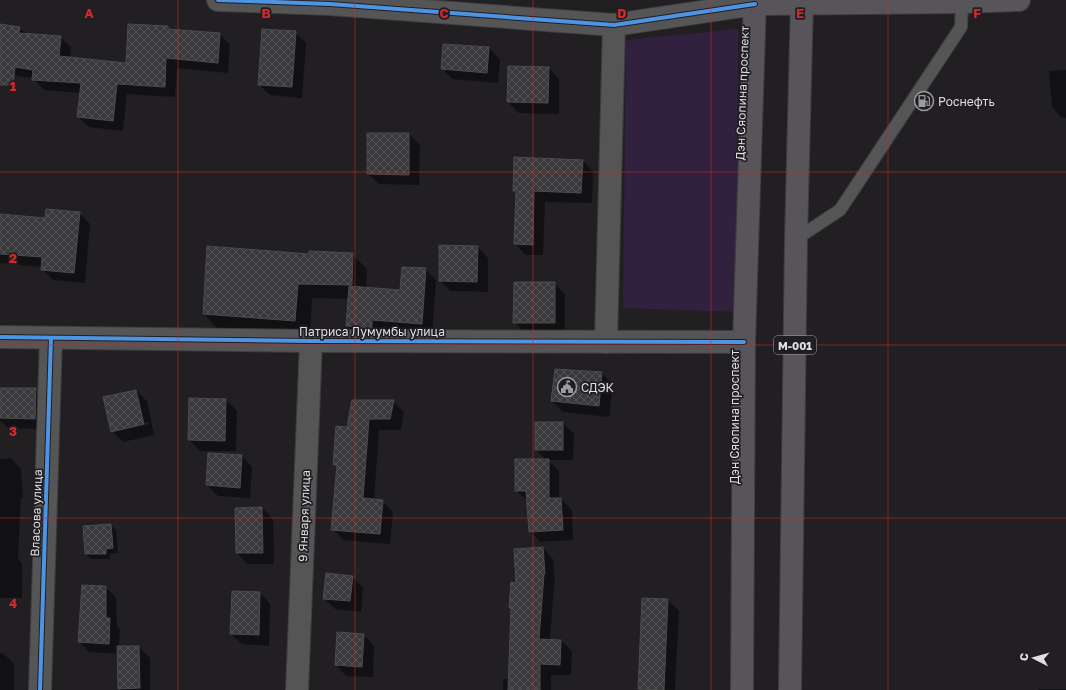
<svg xmlns="http://www.w3.org/2000/svg" width="1066" height="690" font-family="'Golos Text',sans-serif">
<defs>
<pattern id="building-cross-hatch" width="8" height="8" patternUnits="userSpaceOnUse"><rect width="8" height="8" fill="#39383a"/><path d="M0 0l8 8M0 8l8-8" fill="none" stroke="#555456"/></pattern>
</defs>
<rect width="100%" height="100%" fill="#211f22"/>
<path fill="#31213e" d="M738 29 737 312 623 308 626 40Z"/>
<g fill="#0007" fill-rule="evenodd">
<path d="M0 25 20 28 26 34 60 37 71 47 70 58 127 64 168 27 170 30 220 34 230 45 228 73 177 68 175 97 127 94 123 131 89 127 78 117 81 93 44 90 33 78 0 74Z"/>
<path d="M295 32 306 43 302 98 270 95 259 85Z"/>
<path d="M489 48 500 59 498 83 452 79 442 68Z"/>
<path d="M549 68 559 79V114L519 113 508 102Z"/>
<path d="M1066 70V118H1062L1052 107 1049 71Z"/>
<path d="M409 134 420 145 419 185 379 184 368 174Z"/>
<path d="M582 160 593 171 592 203 545 202 543 255H526L515 244 516 192 514 190Z"/>
<path d="M79 213 90 224 85 283 53 280 42 269V267L0 263V215L46 219Z"/>
<path d="M478 247 488 258V292L450 291 440 280Z"/>
<path d="M352 254 367 269 366 288 401 291 425 269 436 280 432 334 383 330 382 338 358 337 347 326 349 299 312 298 310 336 218 329 204 314 310 255Z"/>
<path d="M554 283 565 294V334L525 333 514 322Z"/>
<path d="M602 373 613 384 609 417 563 412 552 401Z"/>
<path d="M0 389H36L46 400V429L8 428 0 420Z"/>
<path d="M136 391 147 401 154 435 123 442 112 431 105 398ZM149 422V424L118 431V429Z"/>
<path d="M190 399 226 400 237 411 236 451H200L189 440Z"/>
<path d="M393 401 404 412 401 430H379L374 500 382 501 393 512 390 544 343 540 333 529 338 467 334 464 348 428Z"/>
<path d="M563 423 574 434 573 460H548L559 471V499H561L572 510 573 540 540 542 530 531 528 501 516 491 546 460 536 449Z"/>
<path d="M242 456 252 467 250 498 218 496 207 485Z"/>
<path d="M11 458 21 469 23 498H21L18 559 22 563V598H0V459Z"/>
<path d="M236 508H262L273 519 274 564H247L237 553Z"/>
<path d="M111 525 116 530 118 553 110 554V559H91L86 554Z"/>
<path d="M543 548 553 559 555 584H554L550 640H561L572 651 571 675H551V690H503V679H509L512 609 510 607 518 584Z"/>
<path d="M352 577 363 587 361 612 335 609 324 598Z"/>
<path d="M106 587 116 598 117 626 120 629 119 647H139L150 658V690H120L119 688 118 654 89 652 79 641Z"/>
<path d="M260 593 270 604 269 646 242 644 231 634Z"/>
<path d="M643 599 668 600 679 611 675 690 639 689Z"/>
<path d="M364 635 374 646 373 677 346 676 336 665Z"/>
<path d="M0 653H3L14 664V690H0Z"/>
<rect x="1038" y="689" width="28" height="1"/>
</g>
<g fill="url(#building-cross-hatch)" stroke="#4b4a4c">
<path d="M0 24 20 27 19 33 61 36 59 56 126 63 128 24 168 26V29L220 33 218 63 166 58 165 87 117 84 113 121 77 117 81 83 32 80 33 70 15 67 13 85H0Z"/>
<path d="M262 29 296 31 292 87 258 85Z"/>
<path d="M443 44 489 47 487 73 441 69Z"/>
<path d="M508 66 549 67 548 103 507 102Z"/>
<path d="M367 133H409V175L367 174Z"/>
<path d="M514 157 583 160 581 193 534 191 533 245 514 244 516 191H513Z"/>
<path d="M46 209 80 212 74 273 41 270 42 257 0 254V214L45 218Z"/>
<path d="M439 245 478 246 477 282 439 281Z"/>
<path d="M207 246 309 254V251L353 253 352 285 298 284 295 321 203 314Z"/>
<path d="M402 267 426 268 422 324 372 320V328L346 326 349 286 400 290Z"/>
<path d="M514 282H555V323H513Z"/>
<path d="M555 369 602 372 599 406 551 401Z"/>
<path d="M0 388H36L35 419 0 418Z"/>
<path d="M136 390 144 424 111 432 103 397Z"/>
<path d="M189 398 226 399 225 441 188 440Z"/>
<path d="M352 400H394L390 419H369L363 498 383 500 380 534 331 530 337 465H333L336 426 347 427Z"/>
<rect x="535" y="422" width="28" height="28"/>
<path d="M208 453 242 455 240 488 206 485Z"/>
<path d="M515 459H549V498H561L563 530 529 532 526 491H515Z"/>
<path d="M262 507 263 553H236L235 508Z"/>
<path d="M111 524 113 548 106 549V554H85L83 526Z"/>
<path d="M543 547 545 574H544L539 639 561 640 560 665 540 664V690H508L511 608H509L511 582 516 583 514 549Z"/>
<path d="M326 573 353 576 350 601 323 599Z"/>
<path d="M82 585 106 586V618H110L109 644 78 642Z"/>
<path d="M232 591 260 592 259 635 230 634Z"/>
<path d="M642 598 668 599 664 690 638 689Z"/>
<path d="M337 632 364 634 362 667 335 665Z"/>
<path d="M117 646H139L140 688 118 689Z"/>
</g>
<g fill="none" stroke-linecap="round" stroke-linejoin="round">
<g stroke="#3d3c3e" stroke-width="14">
<path id="service" d="M796 239 840 210 961 27 962 2"/>
</g>
<g stroke="#3d3c3e" stroke-width="24">
<g id="minor">
<path d="M218 0 330 4 614 25 755 4"/>
<path d="M0 337 311 341 744 342"/>
<path d="M606 342 614 25"/>
<path d="M40 690 51 338"/>
<path d="M297 690 311 341"/>
</g>
</g>
<g stroke="#3d3c3e" stroke-width="24">
<g id="primary">
<path d="M755 4 962 2 1019 0"/>
<path d="M742 690 744 342 755 0"/>
<path d="M790 690 796 239 802 0"/>
</g>
</g>
<use href="#service" stroke="#565556" stroke-width="12"/>
<use href="#minor" stroke="#565556" stroke-width="22"/>
<use href="#primary" stroke="#58555a" stroke-width="22"/>
<g stroke="#211e23" stroke-width="6">
<g id="cycleway">
<path d="M218 0 330 4 614 25 755 4"/>
<path d="M0 337 311 341 744 342"/>
<path d="M40 690 51 338"/>
</g>
</g>
<use href="#cycleway" stroke="#4d94e3" stroke-width="4"/>
</g>
<path fill="none" stroke="#d62828" stroke-width="1" stroke-opacity="0.55" d="M178 0V690M355 0V690M533 0V690M711 0V690M888 0V690M0 172H1066M0 345H1066M0 518H1066"/>
<defs>
<g id="fuel-ring" transform="scale(1)"><circle r="9.5" fill="#211e23" stroke="#9c9b9e" stroke-width="1.5"/><path d="M-5.5-6h7V0h2V4h1.3V-2.5L3-4.5l.8-.8L6-3V5H2.5V1h-1V6h-7ZM-4.2-4.7v3.2H.2V-4.7Z" fill="#9c9b9e"/></g>
<g id="civic-ring" transform="scale(1)"><circle r="9.5" fill="#211e23" stroke="#9c9b9e" stroke-width="1.5"/><path d="M-.6-6.5H3V-4.5H.6V-3L4-1V1h2V6H-6V1h2V-1L-.6-3ZM-1.2 2.5V6h2.4V2.5Z" fill="#9c9b9e"/></g>
</defs>
<g fill-rule="evenodd">
<use href="#fuel-ring" x="924" y="101"/>
<use href="#civic-ring" x="567" y="387"/>
</g>
<g text-anchor="middle" dominant-baseline="central" stroke-width="3.5" stroke-linejoin="round" paint-order="stroke">
<rect fill="#211e23" stroke="#a6a4a8" stroke-width="1" x="774" y="336" width="42" height="18" rx="3"/>
<g font-size="11" font-weight="bold" fill="#dfdee1">
<text x="795" y="345">M-001</text>
</g>
<g font-size="12" fill="#dfdee1" stroke="#211e23">
<text transform="translate(742 93) rotate(-88)">Дэн Сяопина проспект</text>
<text x="372" y="331">Патриса Лумумбы улица</text>
<text transform="translate(734 417) rotate(-90)">Дэн Сяопина проспект</text>
<text transform="translate(36 513) rotate(-88)">Власова улица</text>
<text transform="translate(304 516) rotate(-88)">9 Января улица</text>
</g>
<g font-size="12" fill="#dfdee1" stroke="#211e23" text-anchor="start">
<text x="938" y="101">Роснефть</text>
<text x="581" y="387">СДЭК</text>
</g>
</g>
<g font-size="13" text-anchor="middle" font-weight="bold" fill="#d62828" stroke="#211e23" stroke-width="3.5" stroke-linejoin="round" paint-order="stroke">
<text x="89" y="18">A</text>
<text x="266" y="18">B</text>
<text x="444" y="18">C</text>
<text x="622" y="18">D</text>
<text x="800" y="18">E</text>
<text x="977" y="18">F</text>
<text x="13" y="91">1</text>
<text x="13" y="263">2</text>
<text x="13" y="436">3</text>
<text x="13" y="608">4</text>
</g>
<g transform="translate(1034 658) rotate(276)" stroke="#211e23" stroke-width="3" paint-order="stroke">
<path d="M0-3L7 15L0 10L-7 15Z" fill="#dfdee1"/>
<text y="-6" font-size="11" font-weight="bold" text-anchor="middle" fill="#dfdee1">С</text>
</g>
</svg>
